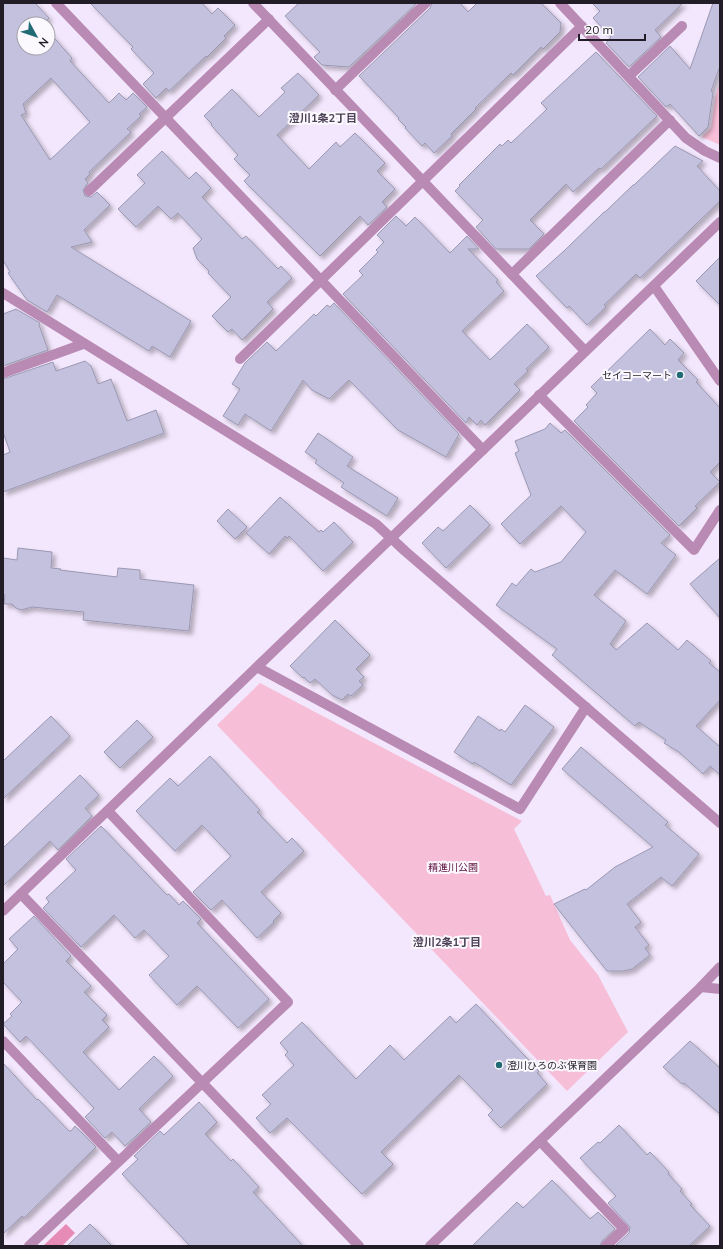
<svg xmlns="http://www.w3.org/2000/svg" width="723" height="1249" font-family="Mulish,'Noto Sans JP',sans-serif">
<defs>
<filter id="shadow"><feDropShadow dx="3.5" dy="3.5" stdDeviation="2" flood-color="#0004"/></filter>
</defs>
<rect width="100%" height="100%" fill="#f3e7fd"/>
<g fill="#f7bed7">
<path d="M720 81V145L702 137 711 128 716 94Z"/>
<path d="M260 683 522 821 514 829 546 896 550 895 570 940 598 975 628 1032 567 1091 217 725Z"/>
</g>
<path fill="#e58bb6" d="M66 1224 75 1233 62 1246H43Z"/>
<g fill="#c3c1dd" stroke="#9b98b3" fill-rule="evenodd" filter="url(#shadow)">
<path d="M3 3H35L49 18 43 24H24V48H48V31L72 58 70 61 109 103 119 93 126 100 133 93 147 107 139 114 141 116 127 129 131 132 89 172 90 174 85 179 88 183 83 190 85 196 91 197 97 192 110 205 84 230 92 242 71 247 191 321 170 357 152 346 149 351 57 295 47 312 27 300 8 273 10 272 3 260ZM51 78 90 122 50 160 21 115 26 113 23 104Z"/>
<path d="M90 3H202L212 14 218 8 235 25 224 36 226 38 207 57 206 56 169 91 166 88 156 98 143 84 154 73 131 49 133 47Z"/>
<path d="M299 3H417L349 67 322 65 314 57 320 52 285 16Z"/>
<path d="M432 3H460L468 12 477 3H541L561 23 560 32 543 49 541 47 513 75 511 73 475 108 476 109 451 134 452 136 434 153 425 143 422 146 405 128 406 127 398 119 399 118 359 76 430 8Z"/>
<path d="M592 3H683L655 30 661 37 629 67 606 43 611 37 593 18 600 11Z"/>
<path d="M713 3H720V66L711 91 713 93 708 127 699 136 670 104 666 107 638 77 670 46 690 69Z"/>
<path d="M596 52 657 116 601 169 599 168 573 192 566 184 530 220 544 234 529 249H496L476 227 483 220 455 191 460 186 459 185 500 144 502 146 508 140 511 143 547 109 541 103Z"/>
<path d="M298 73 319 95 277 135 309 169 336 142 340 147 355 133 385 163 377 171 395 189 382 202 387 207 368 225 360 216 320 256 244 181 250 175 234 159 238 155 211 125 212 124 204 116 232 89 259 117 285 92 281 88Z"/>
<path d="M675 146 703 161 697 166 720 191V201L640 278 636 274 604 305 606 307 587 325 569 306 567 308 536 276 565 250 604 212H605L633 185H634Z"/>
<path d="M162 151 189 179 196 172 211 188 202 197 242 239 246 236 278 269 281 266 292 278 267 302 273 309 242 340 232 329 228 332 212 316 231 297 208 273 209 271 197 259 193 248 202 239 178 213 171 219 158 206 136 227 118 209 145 183 137 175Z"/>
<path d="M396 216 406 226 415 217 450 253 467 236 479 249H468L498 280 496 282 504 291 462 331 490 360 527 324 549 347 526 369 528 371 514 384 520 390 485 425 481 420 477 425 469 417 466 423 343 294 363 275 359 271 378 252 376 250 384 242 377 235Z"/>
<path d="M720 257V305L696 281Z"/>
<path d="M334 303 459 434 446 457 398 430 349 380 329 399 312 390 303 380 271 431 245 414 238 425 223 416 240 389 232 384 245 363 267 342 276 351 314 314 316 316 327 305 330 307Z"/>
<path d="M16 309 40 323 39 325 48 350 3 366V314Z"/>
<path d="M650 329 665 345 670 339 684 353 678 360 698 380 696 382 720 408V462L710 472 720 482 695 506 697 508 679 526 574 421 588 407 586 405 597 393 591 387Z"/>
<path d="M85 361 91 366 98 384 111 379 127 421 156 410 164 433 3 492V455L10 452 3 432V379L53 362 56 371Z"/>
<path d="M550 423 561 433 565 430 670 535 661 543 676 555 647 594 615 570 594 595 626 621 610 644 616 650 647 623 678 650 687 640 711 661 709 663 720 672V700L696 726 720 747V775L710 766 703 774 679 752 664 743 666 740 639 722 635 726 552 655 557 649 496 605 512 583 516 586 531 569 535 572 561 562 586 532 561 506 520 544 501 524 531 495 515 453 519 451 515 441 545 429Z"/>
<path d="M318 433 353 457 347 466 398 498 387 516 341 487 344 483 315 463 317 460 305 452Z"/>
<path d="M280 497 319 532 321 530 323 532 334 522 353 542 323 571 289 536 287 538 285 536 269 554 246 533Z"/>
<path d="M470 505 490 525 446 568 422 543 438 527 443 531Z"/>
<path d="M228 509 247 527 235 539 217 521Z"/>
<path d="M18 548 52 552 51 568 61 569 60 570 117 577 118 568 140 570V579L194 585 189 631 83 620 84 612 32 607 21 610 16 608 12 604H4L5 595H3V558L17 560Z"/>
<path d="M720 558V618L690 584Z"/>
<path d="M335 620 370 655 356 669 364 677 359 681 363 685 351 696 348 694 342 700 332 695 315 679 310 683 304 677 303 678 290 666Z"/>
<path d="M525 705 554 727 511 785 474 762 473 764 454 752 478 716 500 731 501 729 505 732Z"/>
<path d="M51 716 70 736 3 799V761Z"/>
<path d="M137 720 153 737 120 768 104 752Z"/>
<path d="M581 747 668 822 665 825 699 854 672 886 661 877 627 904 641 922 635 927 649 945 645 948 650 955 632 969 623 971H607L554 904 585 889 586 890 615 867 653 847 562 769Z"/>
<path d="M210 756 260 810 257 812 287 843 292 838 304 851 261 892 281 913 273 921 274 922 257 938 222 900 211 910 193 892 231 856 202 825 175 851 136 811 170 778 178 786Z"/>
<path d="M80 775 99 795 85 808 92 816 58 850 50 841 3 886V848Z"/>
<path d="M101 826 167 895 169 894 179 905 183 901 201 919 197 923 269 999 238 1028 197 986 177 1005 149 975 169 956 144 930 135 938 114 915 81 947 43 908 49 902 46 898 76 870 66 859Z"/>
<path d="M34 916 71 956 66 961 91 986 84 992 107 1015 102 1020 109 1027 83 1052 119 1090 154 1056 173 1076 139 1109 151 1122 125 1146 112 1132 105 1138 85 1117 94 1108 26 1036 20 1042 3 1024 12 1016 10 1014 22 1002 3 982V964L18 949 9 939Z"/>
<path d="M476 1004 539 1071 537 1073 547 1084 501 1128 488 1115 493 1110 459 1075 381 1152 393 1164 362 1194 287 1118 270 1133 256 1118 271 1104 262 1095 294 1065 285 1055 288 1052 280 1043 302 1022 356 1079 390 1045 404 1060 450 1016 456 1023Z"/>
<path d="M690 1041 720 1068V1114L684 1083 682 1084 663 1067Z"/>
<path d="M3 1063 37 1100 38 1099 69 1131H71L75 1126 96 1147 24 1218 22 1216 3 1234Z"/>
<path d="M199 1102 217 1122 205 1134 231 1161 233 1159 259 1187 253 1192 303 1246H190L122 1174 138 1159 134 1156 160 1131 164 1135Z"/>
<path d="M619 1125 647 1155 650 1152 669 1172 668 1174 682 1189 680 1191 692 1204 690 1205 710 1226 689 1246H615L629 1233 630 1227 608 1203 616 1196 580 1158 598 1142 600 1143Z"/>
<path d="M552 1180 590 1219 598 1212 615 1229 602 1241 600 1246H472L517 1202 523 1208Z"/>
<path d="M90 1224 112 1246H67Z"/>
</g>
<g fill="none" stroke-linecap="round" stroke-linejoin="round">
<g stroke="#b98ab4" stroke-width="10">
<path d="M56 3 483 450"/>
<path d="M253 3 585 351"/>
<path d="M560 3 686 138 705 151 720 158"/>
<path d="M629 76 682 26"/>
<path d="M335 90 426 3"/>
<path d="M89 191 269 19"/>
<path d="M512 274 670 120"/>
<path d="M654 286 720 381"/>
<path d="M3 293 376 524 405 551 720 823"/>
<path d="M240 359 582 26"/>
<path d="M3 373 83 344"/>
<path d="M539 395 694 550 720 510"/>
<path d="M257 667 520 809 586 707"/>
<path d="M21 894 359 1246"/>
<path d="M3 911 720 222"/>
<path d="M701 987 720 989"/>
<path d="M3 1041 118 1161"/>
<path d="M540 1141 624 1229 606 1246"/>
<path d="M29 1246 288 1002 108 811"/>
<path d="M430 1246 701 987 720 967"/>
</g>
</g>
<g fill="#216b75" stroke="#fbf8fe" stroke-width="1.5">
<circle cx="680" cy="375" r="4"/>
<circle cx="499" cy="1065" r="4"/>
</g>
<g text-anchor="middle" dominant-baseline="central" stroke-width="4" stroke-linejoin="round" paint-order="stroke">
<g font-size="10" fill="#211c26" stroke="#fbf8fe" text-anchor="end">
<text x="672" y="375">セイコーマート</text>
<text x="507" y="1065" text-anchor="start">澄川ひろのぶ保育園</text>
</g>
<g font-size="10" fill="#5e0f3d" stroke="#fbf8fe">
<text x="453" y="867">精進川公園</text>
</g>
<g font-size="11" font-weight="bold" fill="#4d4157" stroke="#fbf8fe">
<text x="323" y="118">澄川1条2丁目</text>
<text x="447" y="942">澄川2条1丁目</text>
</g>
</g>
<rect width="723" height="1249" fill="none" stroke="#211c26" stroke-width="8"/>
<g transform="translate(36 36) rotate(130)"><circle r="19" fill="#fbf8fe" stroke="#a4a0a8"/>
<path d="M0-3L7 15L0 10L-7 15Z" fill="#216b75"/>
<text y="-6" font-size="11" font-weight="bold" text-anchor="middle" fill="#211c26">N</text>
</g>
<path d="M579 34v6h66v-6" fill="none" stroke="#211c26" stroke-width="2"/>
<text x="585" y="34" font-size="12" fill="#211c26" stroke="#fbf8fe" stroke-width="3" paint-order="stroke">20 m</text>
</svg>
